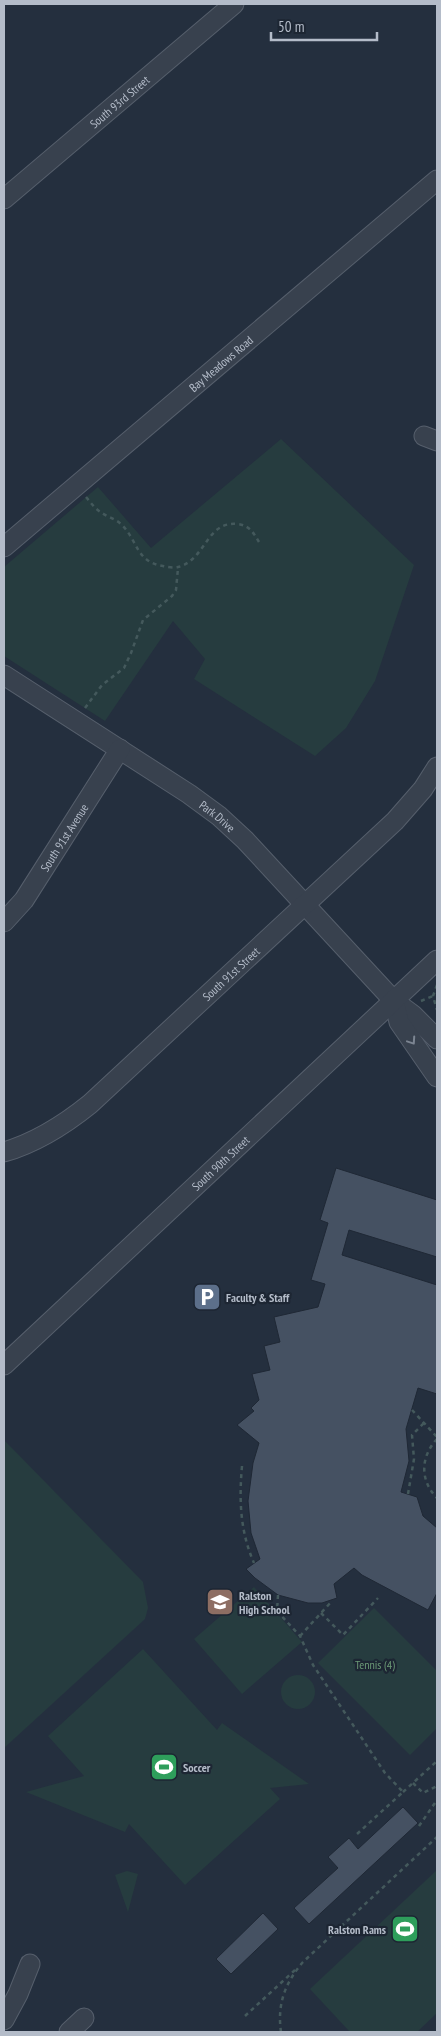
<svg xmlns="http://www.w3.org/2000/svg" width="441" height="2036" font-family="'PT Sans Narrow',sans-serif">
<rect width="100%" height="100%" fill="#242f3e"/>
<g fill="#263c3f">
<path d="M281 439 414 565 375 681 346 728 315 756 194 679 205 659 173 621 105 721 4 656V567L98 487 151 548Z"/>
<path d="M4 1440 143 1582 148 1608 145 1619 4 1748Z"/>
<path d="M254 1587 302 1642 242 1694 194 1639Z"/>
<path d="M374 1608 437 1671V1728L410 1755 318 1663Z"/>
<path d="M143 1649 217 1730 222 1723 309 1784 270 1788 280 1799 185 1885 129 1824 125 1832 26 1792 84 1776 48 1736Z"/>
<circle cx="298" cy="1692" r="17"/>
<path d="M437 1870V2013L417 2032H350L310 1989Z"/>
<path d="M127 1871 138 1874 128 1912 115 1875Z"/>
</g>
<g fill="#455162" stroke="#1f2835">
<path d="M336 1168 437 1200V1257L349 1230 342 1255 437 1285V1394L418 1388 406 1429 409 1461 401 1492 417 1497 423 1516 437 1528V1593L428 1610 362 1575 354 1568 334 1584 337 1598 322 1603H308L278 1595 255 1578 246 1569 260 1559 251 1533 248 1501 253 1463 259 1443 237 1425 254 1411 251 1408 259 1400 252 1374 270 1370 264 1346 280 1342 274 1317 318 1307 325 1284 311 1280 328 1223 320 1220Z"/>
<path d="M403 1807 418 1823 309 1924 294 1908 338 1868 328 1857 349 1838 358 1849Z"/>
<path d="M263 1913 278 1929 231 1974 216 1959Z"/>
</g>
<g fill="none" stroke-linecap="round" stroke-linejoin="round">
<g stroke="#565f6c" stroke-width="21">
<g id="minor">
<path id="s1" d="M4 199 234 4"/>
<path d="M424 436 437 441"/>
<path id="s2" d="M4 547 437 180"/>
<path id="s3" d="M4 675 189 794 219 816 245 840 394 1001 413 1015 437 1039"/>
<path id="s4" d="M4 922 24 900 120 749"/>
<path d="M394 1001 399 1022 437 1077"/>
<path id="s5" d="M4 1152C35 1143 64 1125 90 1104L395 821 423 789 437 767"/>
<path id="s6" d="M4 1365 437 960"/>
<path d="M4 2020 18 1994 30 1964"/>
<path d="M69 2032 84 2018"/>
</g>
</g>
<g stroke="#44595c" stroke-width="2.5" stroke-dasharray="4 4" stroke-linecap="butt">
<path d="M86 497C91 503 95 509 102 513 108 517 116 519 122 525 138 541 136 562 163 566 167 567 174 568 178 567 206 560 206 521 237 524 249 525 253 532 259 542"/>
<path d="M85 708 102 685 124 668 131 653 143 620 172 596 176 590 178 568"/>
<path d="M437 985 433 996 437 1010"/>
<path d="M421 1001 433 996"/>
<path d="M412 1410 437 1437"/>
<path d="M437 1439C420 1457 420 1481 437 1498"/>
<path d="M242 1466C239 1500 240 1531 254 1563"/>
<path d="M408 1494 414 1459 412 1435 424 1423"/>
<path d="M278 1595 277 1611 300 1636 313 1665 385 1773 403 1792 357 1834"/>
<path d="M321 1613 343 1635 378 1598"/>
<path d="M300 1636 332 1601"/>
<path d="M413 1783 423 1793 437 1786"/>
<path d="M403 1792 437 1761"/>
<path d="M419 1826 437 1800"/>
<path d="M245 2016 295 1970"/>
<path d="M281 2032C277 2004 285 1983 303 1962L437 1837"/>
</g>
<use href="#minor" stroke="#38414e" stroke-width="19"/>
</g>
<defs><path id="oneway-chevron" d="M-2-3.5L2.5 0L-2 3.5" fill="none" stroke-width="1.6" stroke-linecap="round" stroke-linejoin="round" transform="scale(1.25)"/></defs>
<use stroke="#7c8592" href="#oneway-chevron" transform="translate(412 1041) rotate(56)"/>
<defs>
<g id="parking-square" transform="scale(1.4375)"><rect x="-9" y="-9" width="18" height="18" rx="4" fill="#5c6f8a" stroke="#1d2633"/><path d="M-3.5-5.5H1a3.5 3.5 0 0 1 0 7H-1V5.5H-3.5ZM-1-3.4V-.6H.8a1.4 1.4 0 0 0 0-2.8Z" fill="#fff"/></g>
<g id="school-square" transform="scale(1.4375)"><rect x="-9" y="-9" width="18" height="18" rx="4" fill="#8d6e63" stroke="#1d2633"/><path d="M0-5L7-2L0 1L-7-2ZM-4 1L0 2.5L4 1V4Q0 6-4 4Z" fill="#fff"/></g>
<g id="stadium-square" transform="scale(1.4375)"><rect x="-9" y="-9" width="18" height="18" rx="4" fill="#2e9e5b" stroke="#1d2633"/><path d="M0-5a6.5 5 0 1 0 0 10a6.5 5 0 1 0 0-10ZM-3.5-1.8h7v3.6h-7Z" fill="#fff"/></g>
</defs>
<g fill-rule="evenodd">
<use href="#parking-square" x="207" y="1297"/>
<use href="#school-square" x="220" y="1602"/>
<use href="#stadium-square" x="164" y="1767"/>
<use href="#stadium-square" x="405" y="1929"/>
</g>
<g text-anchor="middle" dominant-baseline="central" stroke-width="4.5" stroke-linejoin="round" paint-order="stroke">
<g font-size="12" fill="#b4bcc9" stroke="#1d2633">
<text stroke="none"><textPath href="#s1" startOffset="151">South 93rd Street</textPath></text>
<text stroke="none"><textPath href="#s2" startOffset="284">Bay Meadows Road</textPath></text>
<text stroke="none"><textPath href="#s3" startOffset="256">Park Drive</textPath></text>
<text stroke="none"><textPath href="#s4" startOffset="104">South 91st Avenue</textPath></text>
<text stroke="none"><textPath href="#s5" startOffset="291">South 91st Street</textPath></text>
<text stroke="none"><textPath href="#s6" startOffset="296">South 90th Street</textPath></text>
</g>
<g font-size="12" font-weight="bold" fill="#b4bcc9" stroke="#1d2633" text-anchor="start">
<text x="226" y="1297">Faculty &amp; Staff</text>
<text x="239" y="1595">Ralston<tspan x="239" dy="14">High School</tspan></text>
<text x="183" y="1767">Soccer</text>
<text x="386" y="1929" text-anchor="end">Ralston Rams</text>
</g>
<g font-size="12" fill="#6b9a76" stroke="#1d2633">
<text x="375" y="1664">Tennis (4)</text>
</g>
</g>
<rect width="441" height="2036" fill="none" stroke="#b4bcc9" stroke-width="10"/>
<path d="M271 32v8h106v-8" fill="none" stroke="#b4bcc9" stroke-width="2.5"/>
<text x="278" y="32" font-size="15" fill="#b4bcc9" stroke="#1d2633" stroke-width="4" paint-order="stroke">50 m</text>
</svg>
